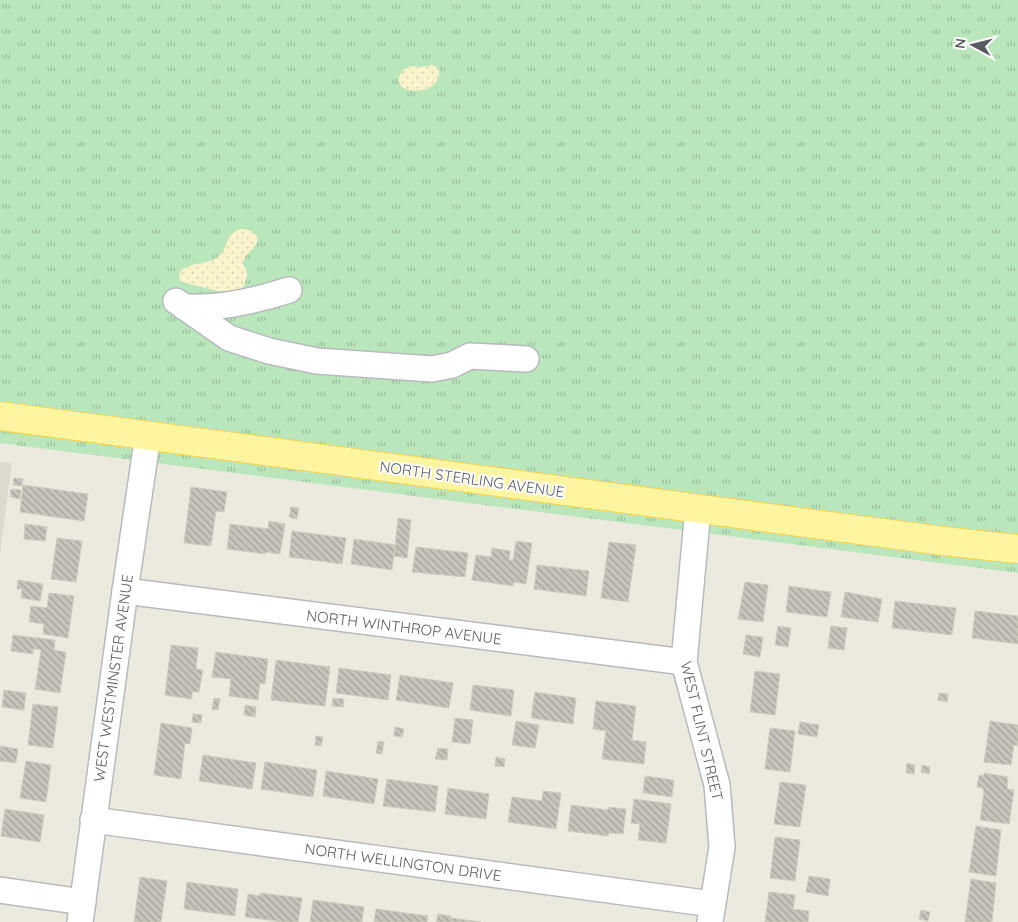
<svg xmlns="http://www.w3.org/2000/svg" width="1018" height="922" font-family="Quicksand,sans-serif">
<defs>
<pattern id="grass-tufts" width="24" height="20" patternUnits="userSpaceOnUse" patternTransform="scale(1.25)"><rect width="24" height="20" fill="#bae6bc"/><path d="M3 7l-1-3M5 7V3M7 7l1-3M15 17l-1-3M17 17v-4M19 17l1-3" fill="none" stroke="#9abe9c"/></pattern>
<pattern id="sand-dots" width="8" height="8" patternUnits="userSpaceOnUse" patternTransform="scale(1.25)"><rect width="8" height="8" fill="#fbf3cb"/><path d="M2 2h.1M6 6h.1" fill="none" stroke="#d9d3b1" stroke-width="1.8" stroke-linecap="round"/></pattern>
<pattern id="building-back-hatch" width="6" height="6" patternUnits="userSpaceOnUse" patternTransform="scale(1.25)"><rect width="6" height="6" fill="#c7c4bc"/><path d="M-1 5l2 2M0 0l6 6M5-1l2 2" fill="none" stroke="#a4a29c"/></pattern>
</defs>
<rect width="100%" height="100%" fill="#eceadf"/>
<path fill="#dcd9ce" d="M0 462 12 463 0 553Z"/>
<path fill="url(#grass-tufts)" d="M0 0H1018V573L0 443Z"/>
<g fill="url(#sand-dots)">
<path d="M432 65 438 67C448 96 390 98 400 75 402 71 405 68 409 67 413 65 416 67 420 67 424 67 428 66 432 65Z"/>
<path d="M241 229C249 229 253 231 258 238 256 251 243 252 243 265 251 274 245 282 241 292H222L181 282 179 276 181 270C192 262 205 265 216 258 230 250 222 235 241 229Z"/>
</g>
<g fill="url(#building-back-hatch)" stroke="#d1ccbd">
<path d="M14 478 23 479 22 486 13 485Z"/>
<path d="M23 485 88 494 84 521 20 512Z"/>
<path d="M191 487 227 492 224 512 216 511 211 546 184 543Z"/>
<path d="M11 489 21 490 20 499 10 497Z"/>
<path d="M291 507 299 508 297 519 289 517Z"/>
<path d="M398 518 411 520 407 558 394 556Z"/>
<path d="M269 521 285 524 280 554 266 552 265 554 227 549 230 524 268 529Z"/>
<path d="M25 524 47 527 45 541 24 539Z"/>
<path d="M292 531 346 538 342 564 289 557Z"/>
<path d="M57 538 82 541 76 582 51 579Z"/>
<path d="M354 539 395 545 392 570 351 564Z"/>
<path d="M516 541 532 543 526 584 514 582 513 586 472 580 476 555 491 557 492 548 510 551 509 560H513Z"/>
<path d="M609 542 636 545 628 602 601 598Z"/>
<path d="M416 547 468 553 465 577 412 572Z"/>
<path d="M537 565 589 571 586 596 534 589Z"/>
<path d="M18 580 43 584 40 601 21 598 22 589H17Z"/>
<path d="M745 582 768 585 763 622 738 619Z"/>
<path d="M789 586 831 592 827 617 786 612Z"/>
<path d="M845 592 882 599 878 622 841 617Z"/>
<path d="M49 593 74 596 68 638 43 634 44 624 29 622 31 606 47 608Z"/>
<path d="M895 601 956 608 952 635 892 628Z"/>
<path d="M975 611 1018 616V644L972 638Z"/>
<path d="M778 626 791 628 788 647 775 645Z"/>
<path d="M831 626 847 628 844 650 828 648Z"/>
<path d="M13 635 55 640 54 650 66 652 60 693 35 689 41 650 33 649V654L11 651Z"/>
<path d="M746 635 763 637 760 657 743 654Z"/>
<path d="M171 645 198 648 196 669 203 670 199 692H192V699L165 695Z"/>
<path d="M216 652 268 659 265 684 260 683 258 700 229 696 231 679 212 677Z"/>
<path d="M276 660 330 667 325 706 271 700Z"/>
<path d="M339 668 391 675 388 700 336 693Z"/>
<path d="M755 671 780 674 775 715 750 712Z"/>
<path d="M400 675 453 683 449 708 396 700Z"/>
<path d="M473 685 514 690 511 716 470 710Z"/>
<path d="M4 690 26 693 24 710 2 707Z"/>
<path d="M535 692 576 698 573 724 531 718Z"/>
<path d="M939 693 948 694 947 702 938 700Z"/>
<path d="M214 698 220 699 218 710 212 709Z"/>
<path d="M333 698 344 699 343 707 332 706Z"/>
<path d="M596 701 636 706 632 740 646 742 644 764 602 759 606 731 593 729Z"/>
<path d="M33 704 58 707 53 748 28 745Z"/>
<path d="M245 705 256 707 255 717 244 715Z"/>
<path d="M193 714 202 715 201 723 192 722Z"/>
<path d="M455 718 473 720 470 744 452 742Z"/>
<path d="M516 721 539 725 535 748 512 745Z"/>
<path d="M990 721 1018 725V746L1014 745 1011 765 984 762Z"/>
<path d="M800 722 819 725 817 737 798 734Z"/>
<path d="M161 723 192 728 190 744 185 743 181 779 154 775Z"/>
<path d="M395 727 404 729 402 737 394 736Z"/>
<path d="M770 728 795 731 790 772 765 769Z"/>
<path d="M316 736 323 737 321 746 315 745Z"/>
<path d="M378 741 384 742 382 754 376 753Z"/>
<path d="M0 746 18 749 16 763 0 761Z"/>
<path d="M438 748 448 749 447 760 435 759Z"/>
<path d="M203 755 256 763 252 789 199 781Z"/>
<path d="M496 757 505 759 504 767 495 766Z"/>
<path d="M26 761 51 765 46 802 20 798Z"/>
<path d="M265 762 317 770 313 797 261 789Z"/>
<path d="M907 763 915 765 914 774 906 773Z"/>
<path d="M922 765 930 767 929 774 921 772Z"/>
<path d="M326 771 378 779 374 804 323 796Z"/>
<path d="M984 773 1008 777 1007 789 1014 790 1009 824 980 820 984 791 983 790V788L977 787 979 775 984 776Z"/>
<path d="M645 776 674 780 672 797 643 793Z"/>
<path d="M387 779 438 786 435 812 383 806Z"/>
<path d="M780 782 806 785 800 827 774 824Z"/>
<path d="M448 788 489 794 486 819 445 814Z"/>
<path d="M543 791 561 793 556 829 508 822 512 797 542 801Z"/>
<path d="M634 799 671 804 666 843 638 840 640 824 631 823Z"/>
<path d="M571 805 608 810V807L626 809 623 834 609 833 608 836 568 831Z"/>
<path d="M5 809 44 815 40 842 1 836Z"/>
<path d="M976 826 1001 830 996 876 969 872Z"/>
<path d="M775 837 800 840 795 881 770 878Z"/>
<path d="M809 876 830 879 828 896 806 892Z"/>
<path d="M140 877 167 881 161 922H134Z"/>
<path d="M971 879 996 883 992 922H965Z"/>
<path d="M187 882 238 889 235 916 184 909Z"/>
<path d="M769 892 795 895 793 909 809 911 808 922H765Z"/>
<path d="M260 893 302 898 298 922H284L245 917 248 894 260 896Z"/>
<path d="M313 900 364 907 362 922H310Z"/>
<path d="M376 909 428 916 427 922H374Z"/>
<path d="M921 910 930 912 928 921 919 919Z"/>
<path d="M438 914 451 916V918L481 922H436Z"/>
</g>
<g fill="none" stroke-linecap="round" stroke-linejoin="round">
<g stroke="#b7babf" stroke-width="28">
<g id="minor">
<path d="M176 301 229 338 269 351 317 361 432 369 452 365 470 356 526 359"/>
<path d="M184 307C220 309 255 301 289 290"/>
<path d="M698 509 684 662 717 785 722 847 710 922"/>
<path d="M125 591 684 662"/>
<path d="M93 820 712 904"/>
<path d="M0 890 83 902"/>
<path d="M80 922 125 591 148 435"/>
</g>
</g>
<g stroke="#f7d14e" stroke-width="30">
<path id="major" d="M0 416 943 541 1018 549"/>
</g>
<use href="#minor" stroke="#fff" stroke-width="25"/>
<use href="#major" stroke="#fff5a1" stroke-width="28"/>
</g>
<g text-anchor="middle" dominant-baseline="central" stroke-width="4" stroke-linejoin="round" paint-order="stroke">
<g font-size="15" fill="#585c61" stroke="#fff">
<text transform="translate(472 479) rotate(8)">NORTH STERLING AVENUE</text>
<text transform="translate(404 627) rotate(7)">NORTH WINTHROP AVENUE</text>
<text transform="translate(113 678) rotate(-82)">WEST WESTMINSTER AVENUE</text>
<text transform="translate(702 731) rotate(77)">WEST FLINT STREET</text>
<text transform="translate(403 862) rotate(8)">NORTH WELLINGTON DRIVE</text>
</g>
</g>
<g transform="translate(973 45) rotate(277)" stroke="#ffffff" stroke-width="4" paint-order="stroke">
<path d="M0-4L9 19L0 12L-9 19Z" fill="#585c61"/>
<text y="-8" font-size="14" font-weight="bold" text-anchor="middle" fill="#585c61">N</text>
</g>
</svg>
